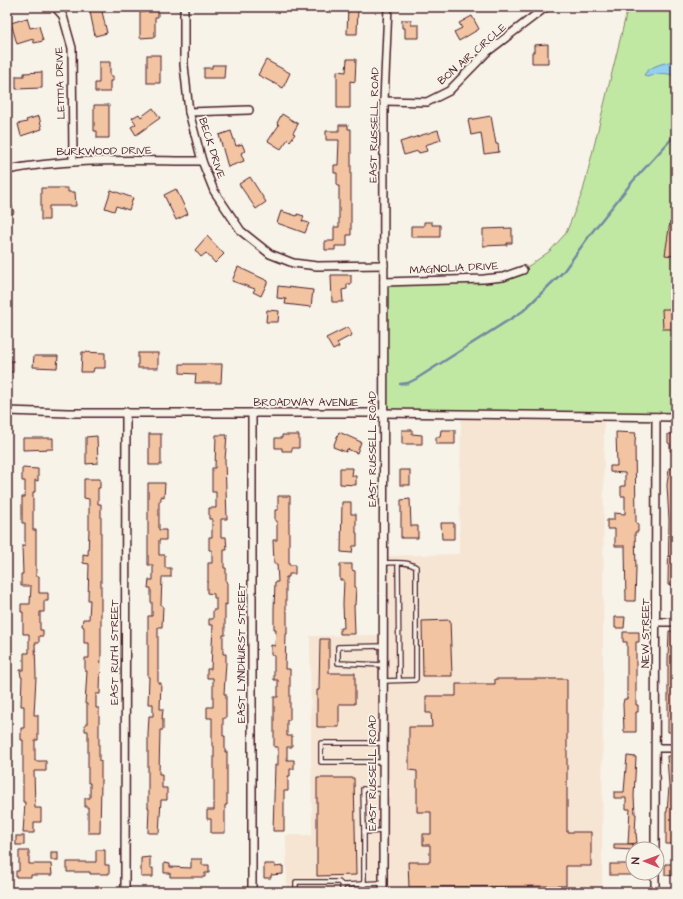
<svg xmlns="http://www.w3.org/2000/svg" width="683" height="899" font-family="'Architects Daughter',sans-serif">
<rect width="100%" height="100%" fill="#f7f3e8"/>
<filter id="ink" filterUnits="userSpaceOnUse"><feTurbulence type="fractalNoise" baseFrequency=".025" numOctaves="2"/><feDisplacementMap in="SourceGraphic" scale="8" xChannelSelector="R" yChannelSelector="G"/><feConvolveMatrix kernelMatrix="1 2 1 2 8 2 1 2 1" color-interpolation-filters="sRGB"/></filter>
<g filter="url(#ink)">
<path fill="#f6e5d3" d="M461 414 604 416 602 892H287L286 835H312L310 636 383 635V556L459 554Z"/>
<path fill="#c1e8a3" stroke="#868467" d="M628 7H676V417L383 413 384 282 484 279 523 270 550 251 566 233 583 191Z"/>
<path fill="#90d0f1" stroke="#7489a2" d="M676 61V82L672 75C663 72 656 74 647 77L644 75C649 66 666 62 676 61Z"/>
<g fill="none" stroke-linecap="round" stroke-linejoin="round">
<path stroke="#7489a2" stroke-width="2.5" d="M400 384 408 383 416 379 523 311 563 272 592 232 633 181 676 134"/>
</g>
<g fill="#f3c4a2" stroke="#4a1f2b">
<path d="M89 7H101L107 33 95 36Z"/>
<path d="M145 7H158V17H155V37L140 38V12H145Z"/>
<path d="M348 7H358L357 34H347Z"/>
<path d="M472 16 479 29 459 41 454 32 462 28 459 23Z"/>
<path d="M27 18 30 28 39 26 43 41 34 43 33 39 17 44 11 23Z"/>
<path d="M402 20H411V25H419V38H405V28H402Z"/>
<path d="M548 44V63H532V52H534V45Z"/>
<rect x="147" y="55" width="13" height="28"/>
<path d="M347 59H356L355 82 350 81V108H337V71L346 72Z"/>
<path d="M266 60 290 73 283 88 258 75Z"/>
<path d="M99 62H110V76H113V81H110V92H95V83H99Z"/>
<path d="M212 65H225L224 78H204V68H212Z"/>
<path d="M42 72V88L16 89V76H24V73Z"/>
<path d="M94 105H109V138H97V131H94Z"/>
<path d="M153 108 160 118 136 135 131 127 136 124 132 118 139 114 141 117Z"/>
<path d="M282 114 298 124 293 133 295 134 290 141 288 139 281 149 268 141 279 125 277 123Z"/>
<path d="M39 116 42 129 21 136 18 124 27 122 26 120Z"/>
<path d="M491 116 496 144H498L499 152 484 154 481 133 471 135 468 120Z"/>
<path d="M339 125H348V129H351V235H347V246H335V250H325V241H334V227H339V186H337V173H334V165H338L339 140H326V131H339Z"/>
<path d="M438 130 441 140 425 145 427 151 419 153 418 151 404 155 400 142Z"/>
<path d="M231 131 236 146 242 144 245 151 241 153 244 161 228 167 219 135Z"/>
<path d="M250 177 266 202 256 209 239 184Z"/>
<path d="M41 188H68V192H75L76 206H49V220H41Z"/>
<path d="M176 189 188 214 176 220 164 195Z"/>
<path d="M111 190 133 198 129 210 116 206 114 211 105 208Z"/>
<path d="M7 195H9L14 213 7 215Z"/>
<path d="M281 211 297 216V214L304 216 302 221 309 223 305 233 277 223Z"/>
<path d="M424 222H432V225H440V237H411V226H424Z"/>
<path d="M670 222 676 223V246H674L673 256 665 255Z"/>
<path d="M512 228V243H507V245L483 246V229Z"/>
<path d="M207 236 224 254 215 263 206 253 201 257 195 250Z"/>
<path d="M238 267 268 281 261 296 253 292 255 289 232 281Z"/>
<path d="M331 275H351V284H347V289L342 290 343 302H332Z"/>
<path d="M278 286 313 290 311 307 285 304 286 299 277 298Z"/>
<path d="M662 309H672V329H663Z"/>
<path d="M267 310 279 311 278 322H266Z"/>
<path d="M348 327 352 335 337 343 339 347 333 350 326 338Z"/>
<path d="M82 352 105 353V368H94L93 372H81Z"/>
<rect x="138" y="353" width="20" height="15"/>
<path d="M34 356H58L57 368 33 367Z"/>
<rect x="7" y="361" width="6" height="11"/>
<path d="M180 364H222L221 383H195L196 374 180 373Z"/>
<path d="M402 430H412V434L422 435V444H402Z"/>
<path d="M441 430H455V444H436V437H440Z"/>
<path d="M339 432 361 442 357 453 347 449 346 452 333 447Z"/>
<path d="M616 432 636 433 635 441 636 523 638 524V532H635L636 569 635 601H626L625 546H615V529H607V520H614V513L625 514V496H621V486H625V473L610 472V466H617Z"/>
<rect x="149" y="434" width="12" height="31"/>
<path d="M668 434H676V451H670V444L668 443Z"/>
<path d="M216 435H227L225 460 227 519H221V537H226L227 550H224V568H226V582H227V605L225 604V635H223V654H226V662L224 694H226V718H223V736H225V752H227V805H225V833H211V819H207V810H214V746H212V718H207V707H213V678H207V669H211L213 625H209V619H213V610H216V598H214V594L207 593V582H208V563H212V550H209V537H212V519H209V508H216V492H212V468H215Z"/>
<path d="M282 435H299V448H292V451H282V448H275V438H282Z"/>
<path d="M97 436 98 463 86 464V437Z"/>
<path d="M23 438H53V449L23 450Z"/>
<path d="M22 468 38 469V481L35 480V492H33V530H36V576H39V593H48V601H44V612H40V630H43V636H39V643H35L36 677 34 715H38V740H35V761H46V771H34L35 808H41V822H34V833H23L25 802H23V740H21V728H24V706H21L22 677H21L20 670H24V653H29V634H23V612H21V604H30L31 586H21V574H23L22 546H25V523H22V497H25V481H22Z"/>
<path d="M340 468H353L352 476H356V485L340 484Z"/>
<path d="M669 468H676V586L668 585 669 520 667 485Z"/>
<rect x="400" y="470" width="10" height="15"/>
<path d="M84 479H100V488H98V504H101V653L100 694H96V708H99V761H101V782L100 833H88V807H85V798H90V783H88V731H85V724H87V704H85L87 671H85V658H89V643H84V627L82 626 83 619H89L90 600H88L89 564 83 563V554L88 555 89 529V499L84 498Z"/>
<path d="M148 483H165L164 497 161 496V501H159V530H166V540H159V555H165V568H171V577H162L161 605 163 606 162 627H158V683H161L160 709H163L162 719H163V730H160L159 774H162V788H167V800H161L159 833H148L149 808H148V734L149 716H153V704H148L149 677H148V616H152V602H151V588H148L149 580H153V565H148Z"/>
<path d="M278 496H290V521H289V565H295V574H289V577H286V611H287V634H286L285 669H290V720H287V736H292V747H287V760H294V769H290V776H288V791H284V831H273L275 765H278V747H274V697H278V680H274V655H271V645L275 646 276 629H274V610L275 582H278L277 564H274L273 540H277V521H275V510H278Z"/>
<path d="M410 499 411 526H418V538H401V500Z"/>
<path d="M342 502H351V514H356V533H357V546H353L352 553 341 552Z"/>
<path d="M441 523H454V539H442Z"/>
<path d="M340 564H352V570L355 571V587H356L355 605H354L355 634H340V628H344L343 604 344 580H340Z"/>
<path d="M615 617H625L624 628H615Z"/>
<path d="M450 620 452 676H423L422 621Z"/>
<path d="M669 631H676V732H668V660Z"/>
<path d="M623 632H639V642H636V705H638V712H636V732H624L623 704 624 699H627V642H623Z"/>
<path d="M320 639H329V673H355V704H339V727H317V690H319Z"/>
<path d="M495 679H567V832H591V866H566V886L409 887 408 862H430V845H423V834H431V812H417V771L409 770V727H432L431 713H426V696H456V684H495Z"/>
<path d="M627 756 636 757 634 796 635 814H636L635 833H636L637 843 628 844 630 809H626V798H614V792H624Z"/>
<path d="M667 756H676V844H666V812H667L669 787Z"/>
<path d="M317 778H354L356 875 317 876Z"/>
<rect x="16" y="836" width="8" height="9"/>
<path d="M614 844H633V850L614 849Z"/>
<path d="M96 850H105V865H109V874H90V872H67V862H96Z"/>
<path d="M19 851H29V864H51L52 875H31V877H16V871H19Z"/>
<rect x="51" y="852" width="7" height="8"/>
<path d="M150 857V868H153V877H141V858Z"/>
<path d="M191 859H202V865H209V873H205V877H170V873H164V863L170 864V867L191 868Z"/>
<path d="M264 864H275V867L283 866V874L271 875V878H264Z"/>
<rect x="610" y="864" width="23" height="11"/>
<path d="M665 864H674V876L665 875Z"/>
</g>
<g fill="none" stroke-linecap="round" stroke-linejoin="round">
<g stroke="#4a1f2b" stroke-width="6">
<g id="service">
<path d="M398 563 399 680"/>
<path d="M383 646 338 647V663L383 665"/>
<path d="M383 681 415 680 416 679V567C407 561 394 563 384 563"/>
<path d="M383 743H321V762H383"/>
<path d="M383 831 364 832 363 789H383"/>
<path d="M364 832V892"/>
<path d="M296 892V882H339L342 885C356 885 369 883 383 883"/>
<path d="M342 892V885"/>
</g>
</g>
<g stroke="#4a1f2b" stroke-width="10">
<g id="minor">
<path d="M55 7 63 16 72 48 73 161"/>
<path d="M184 7V65L189 112 202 161 214 191 241 231 270 254 293 263 317 266 384 265"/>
<path d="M384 101 427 102 449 91 487 52 546 7"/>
<path d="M189 112 249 110"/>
<path d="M7 170C71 157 137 161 202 161"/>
<path d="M384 282 484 279 503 277 523 270"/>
<path d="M7 411 68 413H383L676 417"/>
<path d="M252 413V892"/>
<path d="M656 622H676"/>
<path d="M656 748H676"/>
<path d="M655 849 656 417"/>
<path d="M125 892 126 412"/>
<path d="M383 892 384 101 388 7"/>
<path d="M655 892V873"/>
</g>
</g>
<use href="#service" stroke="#f7f3e8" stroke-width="3.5"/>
<use href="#minor" stroke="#f7f3e8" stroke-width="7"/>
</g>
</g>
<g text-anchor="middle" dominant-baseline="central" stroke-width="3.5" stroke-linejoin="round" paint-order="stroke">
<g font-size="11" fill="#4a1f2b" stroke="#f7f3e8">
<text transform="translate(472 54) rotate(-41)">BON AIR CIRCLE</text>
<text transform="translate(60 83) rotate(-92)">LETITIA DRIVE</text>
<text transform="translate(374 125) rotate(-89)">EAST RUSSELL ROAD</text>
<text transform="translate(212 148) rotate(72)">BECK DRIVE</text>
<text transform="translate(104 151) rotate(-1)">BURKWOOD DRIVE</text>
<text transform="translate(454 268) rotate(-3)">MAGNOLIA DRIVE</text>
<text x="306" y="402">BROADWAY AVENUE</text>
<text transform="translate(372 449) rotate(-90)">EAST RUSSELL ROAD</text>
<text transform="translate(645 633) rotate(-90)">NEW STREET</text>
<text transform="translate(114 652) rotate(-90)">EAST RUTH STREET</text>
<text transform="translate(241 653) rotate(-90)">EAST LYNDHURST STREET</text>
<text transform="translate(372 773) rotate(-90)">EAST RUSSELL ROAD</text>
</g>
</g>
<rect width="683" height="899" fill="none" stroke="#f7f3e8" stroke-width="24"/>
<rect x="12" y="12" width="659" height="875" fill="none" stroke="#4a1f2b" stroke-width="1.5" filter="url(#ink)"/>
<g transform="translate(645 861) rotate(271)"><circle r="19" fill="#f7f3e8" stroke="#b29e9c"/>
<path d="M0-3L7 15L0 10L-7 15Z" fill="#d1495b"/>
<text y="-6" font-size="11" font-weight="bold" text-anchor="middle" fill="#4a1f2b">N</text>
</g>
</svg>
